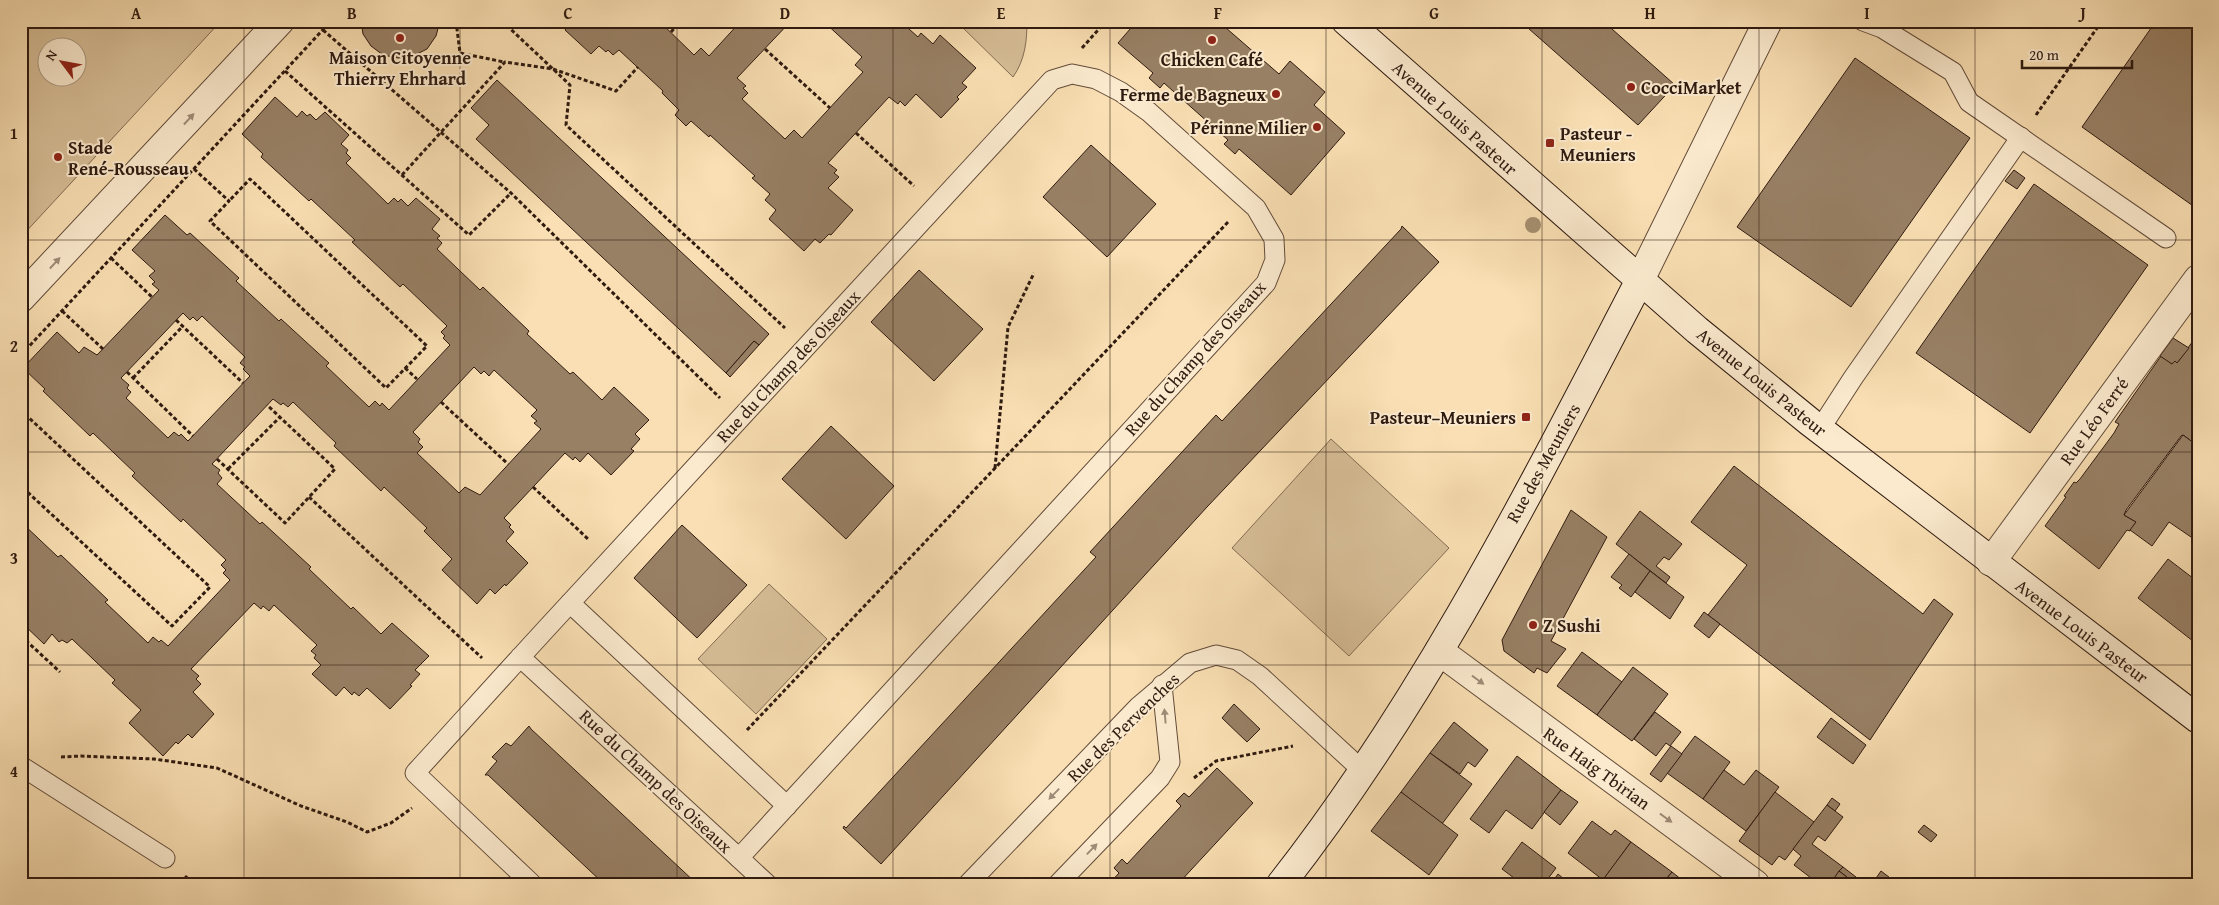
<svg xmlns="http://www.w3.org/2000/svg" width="2219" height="905" font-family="'Gentium Book Plus',serif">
<rect width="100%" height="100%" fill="#f9dfb3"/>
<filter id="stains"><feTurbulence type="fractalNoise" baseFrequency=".004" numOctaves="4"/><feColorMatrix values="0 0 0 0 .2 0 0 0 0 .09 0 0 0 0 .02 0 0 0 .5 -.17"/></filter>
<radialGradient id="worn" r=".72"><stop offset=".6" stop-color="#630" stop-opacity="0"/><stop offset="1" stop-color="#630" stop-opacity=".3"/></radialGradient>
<g fill="#d7be97" stroke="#836c54" fill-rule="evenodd">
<path d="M21 21H221L21 237ZM48 48H78V78H48Z"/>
<path d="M956 21H1027C1027 41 1025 60 1013 77Z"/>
<path d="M1331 439 1449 548 1349 656 1232 548Z"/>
<path d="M769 584 827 639 756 714 698 659Z"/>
</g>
<g fill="#988065" stroke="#2f1a10" fill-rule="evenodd">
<path d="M361 21H440L436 36 427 49 413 56 398 58 383 55 371 46 363 34Z"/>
<path d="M659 21 694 55 701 48 709 56 741 21H791L737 78 746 86 743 88 748 93 742 99 785 139 794 130 802 138 863 72 855 65 862 57 823 21H895L897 23 900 21 918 37 921 33 933 44 940 35 976 68 962 83 967 87 957 97 959 99 941 118 916 94 905 106 900 101 898 104 889 97 828 163 837 170 834 173 839 177 828 188 853 210 831 235 829 234 820 243 815 239 804 251 769 219 776 210 765 200 770 194 752 178 755 176 710 135 709 137 691 121 686 126 675 115 679 110 662 93 663 91 619 50 613 55 608 50 606 52 599 46 591 54 565 30 572 21Z"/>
<path d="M1137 21H1218L1279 74 1290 61 1325 92 1314 105 1345 133 1291 195 1239 149 1235 154 1224 144 1228 140 1164 83 1160 88 1149 78 1153 73 1118 43Z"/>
<path d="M1520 21H1603L1675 85 1638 125Z"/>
<path d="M2156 21H2198L2196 208 2082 127Z"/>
<path d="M1855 58 1970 138 1851 307 1737 227Z"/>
<path d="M497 80 769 334 759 345 754 341 726 373 476 139 489 125 471 108Z"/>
<path d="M275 97 297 117 302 111 307 116 310 114 316 120 325 112 349 135 341 144 348 150 346 153 351 158 346 163 388 204 394 198 398 202 401 199 408 206 416 198 440 219 432 229 440 236 437 238 442 243 437 249 480 290 483 287 529 331 527 334 570 374 573 372 602 400 614 387 649 420 635 434 640 439 631 449 634 451 611 475 588 453 580 462 575 457 573 460 565 453 504 518 511 525 509 527 514 532 506 541 528 563 506 586 505 584 495 594 490 589 477 604 442 570 452 559 424 531 427 528 384 487 381 491 334 446 336 443 293 402 288 407 283 403 281 405 273 399 212 464 220 470 218 473 222 478 217 484 260 524 262 522 311 567 309 569 351 609 353 607 381 634 392 623 429 656 415 670 420 674 410 685 412 686 390 709 367 688 359 696 354 692 352 695 344 687 336 696 312 674 321 665 314 658 316 655 311 651 317 645 274 605 269 611 263 606 261 609 254 603 191 669 199 676 196 679 201 684 193 692 214 714 192 738 188 734 178 744 176 742 163 756 129 723 141 710 112 683 115 680 72 639 67 643 62 640 59 642 52 634 44 644 21 622 28 613 21 606 24 603 21 597 24 593 21 591V522L58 557 61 555 108 600 105 602 148 643 153 637 159 642 161 640 168 646 230 580 223 573 226 570 221 565 226 560 183 519 181 522 132 476 135 473 93 433 90 436 43 391 45 389 23 368 57 332 79 353 84 347 97 355 159 290 152 284 155 282 149 276 155 271 132 250 165 215 187 235 190 233 239 278 236 281 279 321 281 319 329 363 326 366 369 407 375 401 380 406 382 403 389 410 450 345 443 338 445 336 441 332 447 326 403 284 400 287 352 242 355 240 311 199 309 201 261 157 263 154 242 134ZM183 313 190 320 193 317 197 321 202 316 245 357 240 363 245 367 243 369 250 376 188 441 181 434 179 436 174 432 168 438 126 398 131 392 127 388 129 385 121 378ZM474 367 481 374 484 371 489 376 494 370 537 410 531 416 537 421 534 423 541 429 480 495 465 487 459 493 417 453 423 447 418 442 420 439 413 432Z"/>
<path d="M1091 145 1156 204 1107 257 1043 197Z"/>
<path d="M2014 170 2025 178 2017 189 2005 181Z"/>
<path d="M2034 184 2148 265 2030 433 1916 353Z"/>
<path d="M1402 226 1439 262 1207 507 881 864 843 828 844 826 846 828 1096 557 1090 552 1216 415 1222 421 1401 229Z"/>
<path d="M919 270 983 329 934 381 871 322Z"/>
<path d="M2198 334V412L2191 423 2198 428V446L2183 435 2181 436 2126 510 2124 515 2136 522 2130 531 2127 530 2099 569 2045 526 2066 497 2064 496 2074 482 2076 483 2080 479 2114 433 2119 424 2115 422 2161 356 2172 364 2175 361 2177 363Z"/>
<path d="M2173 338 2189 348 2177 363 2175 361 2172 364 2160 356Z"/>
<path d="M754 341 759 345 730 377 726 373Z"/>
<path d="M831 426 894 486 846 539 782 479Z"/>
<path d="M2183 435 2198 446V527L2191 537 2169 522 2152 546 2130 530 2136 522 2124 515Z"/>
<path d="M1734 466 1923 614 1934 599 1953 614 1870 740 1708 615 1747 565 1691 522Z"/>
<path d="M1571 510 1607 537 1551 641 1566 649 1547 673 1537 668 1534 673 1504 651 1502 640Z"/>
<path d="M1640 511 1682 544 1669 560 1664 557 1656 566 1670 577 1666 583 1616 544Z"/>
<path d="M682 525 747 585 697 638 634 578Z"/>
<path d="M1629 554 1650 571 1631 597 1619 588 1622 585 1611 577Z"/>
<path d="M2168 559 2198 582V645L2138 598Z"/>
<path d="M1650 571 1684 597 1670 619 1635 592Z"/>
<path d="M1704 612 1720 624 1709 638 1694 626Z"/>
<path d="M1582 652 1622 682 1597 715 1557 686Z"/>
<path d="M1633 667 1668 694 1632 741 1597 715Z"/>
<path d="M1234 704 1260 729 1247 742 1222 718Z"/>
<path d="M1655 712 1681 732 1670 746 1666 743 1656 756 1634 739Z"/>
<path d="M1831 718 1866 745 1853 764 1817 737Z"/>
<path d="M1454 722 1488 750 1475 767 1468 762 1460 774 1430 753Z"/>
<path d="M529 726 531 729 697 884H604L488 775H485L497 761 492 757 506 743 511 746Z"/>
<path d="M1695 736 1730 762 1703 799 1667 773Z"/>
<path d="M1671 746 1682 754 1661 782 1650 774Z"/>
<path d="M1430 753 1472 784 1442 824 1401 792Z"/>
<path d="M1517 756 1561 790 1532 829 1506 810 1489 833 1470 819Z"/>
<path d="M1217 768 1253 803 1178 884H1109L1119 873 1114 868 1122 859 1127 864 1181 806 1176 801 1184 793 1189 797Z"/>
<path d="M1724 770 1744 785 1756 770 1779 787 1746 831 1703 799Z"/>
<path d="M1561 790 1578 802 1560 825 1544 812Z"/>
<path d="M1401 792 1458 835 1429 875 1371 831Z"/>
<path d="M1775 792 1814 822 1785 860 1779 856 1772 865 1739 841Z"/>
<path d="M1832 798 1840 804 1835 811 1827 805Z"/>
<path d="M1827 805 1843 817 1825 841 1818 836 1812 844 1843 867 1830 884H1819L1794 865 1801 856 1793 849Z"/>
<path d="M1592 821 1611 835 1615 830 1631 842 1603 880 1568 853Z"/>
<path d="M1924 825 1937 835 1931 842 1918 832Z"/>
<path d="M1522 842 1556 868 1544 884H1522L1502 869Z"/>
<path d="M1631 842 1672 872 1662 884H1606L1602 881Z"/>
<path d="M1843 867 1865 884H1856L1839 871Z"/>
<path d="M1839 871 1856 884H1830Z"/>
<path d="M1881 871 1898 884H1872Z"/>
<path d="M1672 872 1687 884H1662Z"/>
<path d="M1558 874 1570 884H1551Z"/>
</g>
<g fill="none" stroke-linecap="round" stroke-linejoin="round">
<g stroke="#624b39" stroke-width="21">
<g id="lane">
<path d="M1863 21 1882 28 1953 72 1969 102 2166 238"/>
<path d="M1820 429 1853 378 2021 137"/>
<path d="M570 603 787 806"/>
<path d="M520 657 739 858 1266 283 1275 260 1274 239 1256 208 1149 112 1121 92 1096 79 1072 74 1052 80 570 603C518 659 467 716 415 773L532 884"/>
<path d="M21 766 165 858"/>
<path d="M739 858 767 884"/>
<path d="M968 884 1138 707 1190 663 1216 655 1237 660 1260 676 1363 771"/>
<path d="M1058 884 1160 778 1170 762 1162 685"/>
</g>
</g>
<g stroke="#624b39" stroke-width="30">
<g id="street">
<path d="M1640 280 1768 21"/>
<path d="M21 298 280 21"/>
<path d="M1991 562 2198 279"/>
<path d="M1439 651 1755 884"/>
</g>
</g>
<g stroke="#2f1a10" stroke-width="30">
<g id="secondary">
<path d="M1346 21 1697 330 1810 422 2198 719"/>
<path d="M1281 884C1426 699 1532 487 1640 280"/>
</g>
</g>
<g stroke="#2f1a10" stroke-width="3" stroke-dasharray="4 2.5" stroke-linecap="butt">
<path d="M456 21 460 53 504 62"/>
<path d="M502 21 570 85 566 125 785 328"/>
<path d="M736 21 739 24"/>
<path d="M323 30 511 193 720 398"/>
<path d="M671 32 681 21"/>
<path d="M1082 48 1106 21"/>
<path d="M765 49 830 108"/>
<path d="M285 71 469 235 511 193"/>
<path d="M2036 115 2102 21"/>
<path d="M856 133 914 186"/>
<path d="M194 169 229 201 210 221 386 388 427 346 250 179 229 201"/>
<path d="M402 175 505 62 553 69 616 91 638 67"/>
<path d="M111 258 152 297"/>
<path d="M62 311 103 349"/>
<path d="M176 320 243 383"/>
<path d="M21 355 331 21"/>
<path d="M405 368 417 379"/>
<path d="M127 372 193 436"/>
<path d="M133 378 183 326"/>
<path d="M441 402 508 464"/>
<path d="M21 423 27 416 210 587 172 626 21 486"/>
<path d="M217 459 285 523 335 469 267 405"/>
<path d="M995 468 1008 327 1034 273"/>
<path d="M228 469 280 417"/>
<path d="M533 487 589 540"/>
<path d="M309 497 482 658"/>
<path d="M21 636 60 672"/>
<path d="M747 730 1229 221"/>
<path d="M61 757 81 756 154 759 217 768 301 806 347 822 367 832 391 823 412 808"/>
<path d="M1194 778 1216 761 1293 746"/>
<path d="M185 876 194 884"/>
</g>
<use href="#lane" stroke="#fbeace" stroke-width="19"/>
<use href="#street" stroke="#fbeace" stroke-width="28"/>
<use href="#secondary" stroke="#fbeace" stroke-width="28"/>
</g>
<circle fill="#a58e6f" cx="1533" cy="225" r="8"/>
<defs><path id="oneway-solid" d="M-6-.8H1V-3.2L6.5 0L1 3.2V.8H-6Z" transform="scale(1.25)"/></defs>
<g fill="#9f8c78">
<use href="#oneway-solid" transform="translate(189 119) rotate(-47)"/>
<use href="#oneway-solid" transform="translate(55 263) rotate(-47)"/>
<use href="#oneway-solid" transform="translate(1478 680) rotate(36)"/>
<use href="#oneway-solid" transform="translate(1165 716) rotate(-95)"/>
<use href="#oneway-solid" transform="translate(1054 794) rotate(134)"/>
<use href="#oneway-solid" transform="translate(1666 818) rotate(36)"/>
<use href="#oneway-solid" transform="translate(1092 849) rotate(-46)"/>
</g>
<path fill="none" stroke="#2f1a10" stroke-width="1" stroke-opacity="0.55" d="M244 21V884M460 21V884M677 21V884M893 21V884M1110 21V884M1326 21V884M1542 21V884M1759 21V884M1975 21V884M21 240H2198M21 452H2198M21 665H2198"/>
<g fill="#8f2418" stroke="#fbeace" stroke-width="2">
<circle cx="400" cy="38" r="5"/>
<circle cx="1212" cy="40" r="5"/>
<circle cx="1631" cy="87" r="5"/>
<circle cx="1276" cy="94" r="5"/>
<circle cx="1317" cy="127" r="5"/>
<rect x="1545" y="138" width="10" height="10" rx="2.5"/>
<circle cx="58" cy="157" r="5"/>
<rect x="1521" y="412" width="10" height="10" rx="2.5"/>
<circle cx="1533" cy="625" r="5"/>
</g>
<g text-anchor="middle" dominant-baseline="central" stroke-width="4" stroke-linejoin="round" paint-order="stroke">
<g font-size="18" font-weight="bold" fill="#2f1a10" stroke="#fbeace" text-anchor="start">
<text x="400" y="57" text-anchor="middle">Maison Citoyenne<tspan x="400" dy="21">Thierry Ehrhard</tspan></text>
<text x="1212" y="59" text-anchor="middle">Chicken Café</text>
<text x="1641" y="87">CocciMarket</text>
<text x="1266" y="94" text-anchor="end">Ferme de Bagneux</text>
<text x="1307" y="127" text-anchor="end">Périnne Milier</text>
<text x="1560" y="133">Pasteur -<tspan x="1560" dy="21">Meuniers</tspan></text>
<text x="68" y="147">Stade<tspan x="68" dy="21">René-Rousseau</tspan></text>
<text x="1516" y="417" text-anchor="end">Pasteur–Meuniers</text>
<text x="1543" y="625">Z Sushi</text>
</g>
<g font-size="18" fill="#2f1a10" stroke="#fbeace">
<text transform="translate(1455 118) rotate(42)">Avenue Louis Pasteur</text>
<text transform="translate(1195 358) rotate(-48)">Rue du Champ des Oiseaux</text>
<text transform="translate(788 366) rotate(-47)">Rue du Champ des Oiseaux</text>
<text transform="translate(1762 382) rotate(39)">Avenue Louis Pasteur</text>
<text transform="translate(2094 421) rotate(-54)">Rue Léo Ferré</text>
<text transform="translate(1543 463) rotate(-61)">Rue des Meuniers</text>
<text transform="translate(2082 631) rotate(37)">Avenue Louis Pasteur</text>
<text transform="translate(1123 727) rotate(-44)">Rue des Pervenches</text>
<text transform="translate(1597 768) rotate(36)">Rue Haig Tbirian</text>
<text transform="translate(656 781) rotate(43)">Rue du Champ des Oiseaux</text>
</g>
</g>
<rect width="2219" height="905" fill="none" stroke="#f9dfb3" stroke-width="55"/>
<g transform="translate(62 62) rotate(302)"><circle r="24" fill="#fbeace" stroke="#a99782"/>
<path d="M0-4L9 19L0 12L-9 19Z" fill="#8f2418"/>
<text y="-8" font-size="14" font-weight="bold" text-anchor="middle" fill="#2f1a10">N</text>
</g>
<path d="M2022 60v8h110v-8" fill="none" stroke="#2f1a10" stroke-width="2.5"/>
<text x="2029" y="60" font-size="15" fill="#2f1a10" stroke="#fbeace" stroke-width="4" paint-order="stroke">20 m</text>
<rect x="28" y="28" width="2164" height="850" fill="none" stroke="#2f1a10" stroke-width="2"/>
<g font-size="16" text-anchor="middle" font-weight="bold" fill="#2f1a10">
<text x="136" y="19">A</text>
<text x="352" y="19">B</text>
<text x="568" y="19">C</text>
<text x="785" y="19">D</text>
<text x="1001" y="19">E</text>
<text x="1218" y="19">F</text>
<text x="1434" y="19">G</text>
<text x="1650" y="19">H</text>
<text x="1867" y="19">I</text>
<text x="2083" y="19">J</text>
<text x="14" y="139">1</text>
<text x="14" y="352">2</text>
<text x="14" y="564">3</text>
<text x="14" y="777">4</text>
</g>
<rect width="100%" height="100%" filter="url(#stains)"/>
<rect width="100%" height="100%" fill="url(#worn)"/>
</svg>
